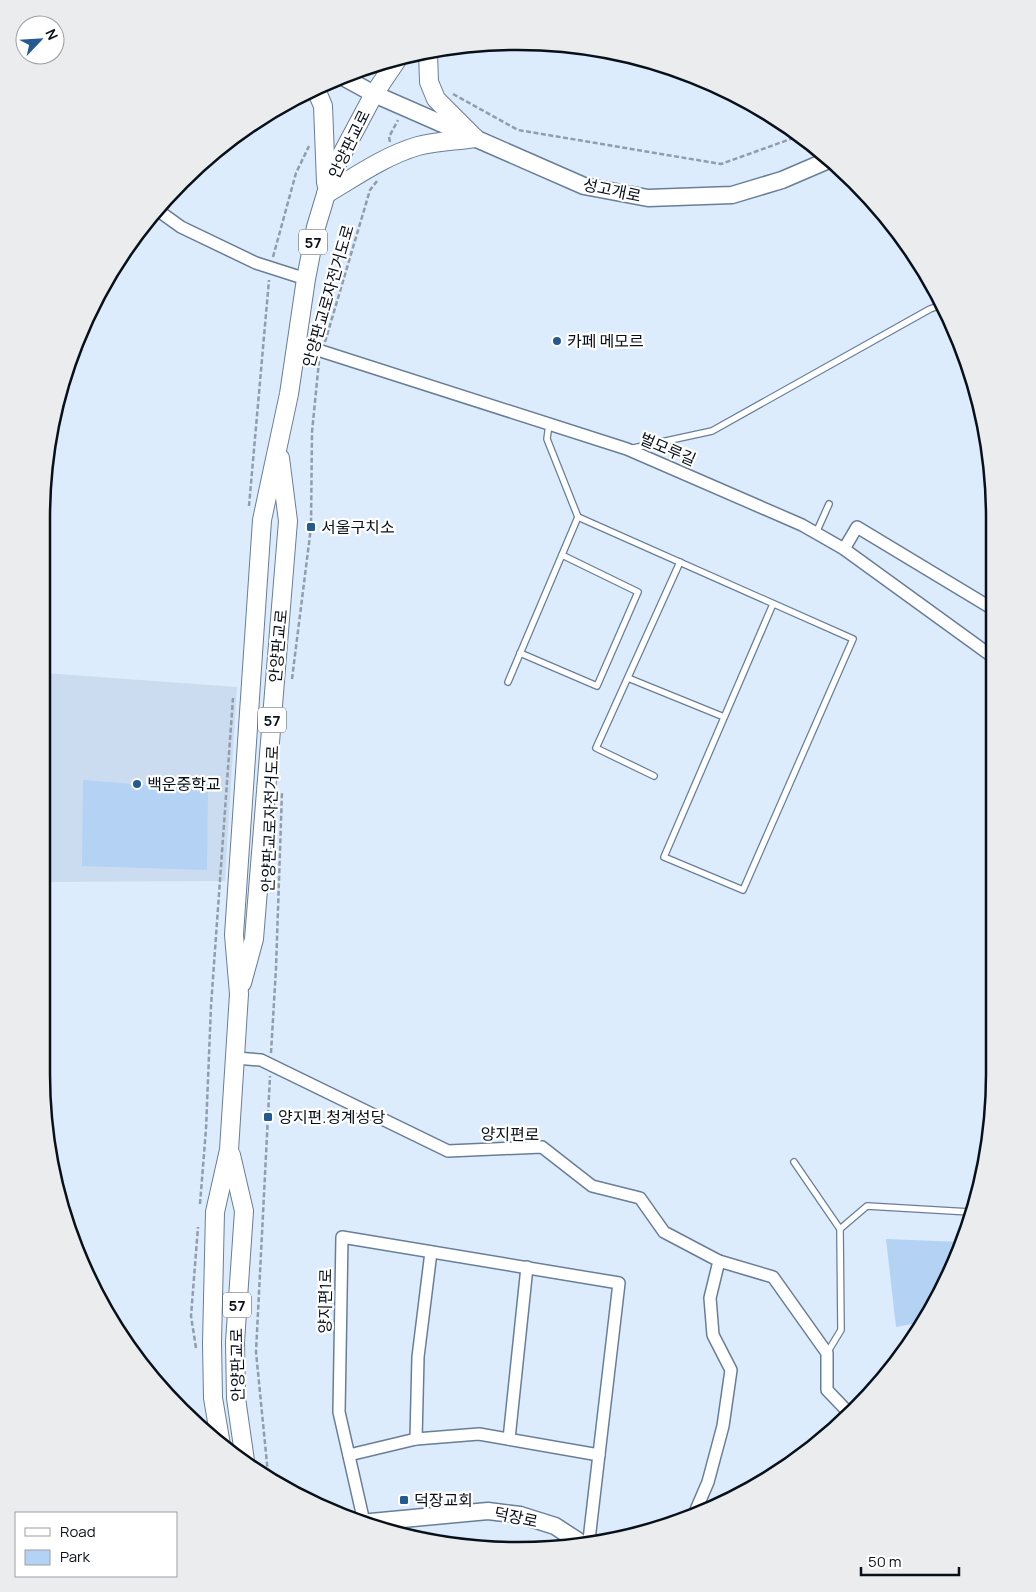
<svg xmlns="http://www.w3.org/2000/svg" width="1036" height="1592" font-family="Manrope,'Noto Sans KR',sans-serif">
<rect width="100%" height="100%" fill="#ddecfd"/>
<path fill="#cbdcf1" d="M44 673 237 687 225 881 43 882Z"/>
<g fill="#b3d2f4">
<path d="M83 780 208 790 207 870 82 866Z"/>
<path d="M886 1239 962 1242 958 1257 917 1323 896 1327Z"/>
</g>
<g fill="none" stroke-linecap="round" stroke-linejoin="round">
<g stroke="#687e98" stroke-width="8">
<g id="lane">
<path d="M629 449 712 431 930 309 944 304"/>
<path d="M578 517 853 639 743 890 664 857 773 604"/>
<path d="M816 533 829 504"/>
<path d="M520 653 597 686 638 592 562 555"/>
<path d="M628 678 724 717"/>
<path d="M508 682 578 517 547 439 549 424"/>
<path d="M654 776 596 748 680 562"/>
<path d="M794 1162 840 1229 841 1330 827 1353"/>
<path d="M840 1229 867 1206 970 1212"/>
</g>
</g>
<g stroke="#687e98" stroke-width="14">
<g id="street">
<path d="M156 209 181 227 256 263 306 279"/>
<path d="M296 343 627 449 802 525 844 549 993 657"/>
<path d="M844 549 857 527 993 609"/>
<path d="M235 1058 261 1060 448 1151 542 1147 592 1186 640 1198 664 1232 719 1261 710 1298 713 1335 731 1370 723 1426 708 1482 696 1510"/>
<path d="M719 1261 773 1277 827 1353V1390L849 1413"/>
<path d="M416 1439 418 1357 431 1252"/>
<path d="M509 1439 527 1267"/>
<path d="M349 1455 416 1439 479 1434 599 1455"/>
<path d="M364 1522 339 1412 342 1237 619 1283 589 1540"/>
</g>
</g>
<g stroke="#687e98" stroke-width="19">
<g id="secondary">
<path d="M343 77 374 94 584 186 648 198 732 195 782 180 831 159"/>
<path d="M360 1523 488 1511 520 1515 555 1526 578 1541"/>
</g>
</g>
<g stroke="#687e98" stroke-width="20">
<g id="primary">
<path d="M428 52 429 82 436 99 475 138"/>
<path d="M315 87 323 106 326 183"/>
<path d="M326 194C355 177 384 156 418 146 436 141 456 141 475 138"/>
<path d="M242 983 254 939 288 521 280 458"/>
<path d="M231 1155 244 1211 235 1342 236 1398 245 1461"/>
<path d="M221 1445 213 1398 212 1343 215 1212 229 1150 239 994 234 935 262 520 289 394 306 279 316 227 333 171 374 94 399 57"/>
</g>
</g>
<g stroke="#909dab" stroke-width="2.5" stroke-dasharray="5 2.5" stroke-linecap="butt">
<path d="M453 94 518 130 721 164 799 136"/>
<path d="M390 142 389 137 398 120"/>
<path d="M273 257 296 173 309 146"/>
<path d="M325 342 370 190 377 181"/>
<path d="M249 506 269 280"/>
<path d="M292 679 311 527 312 432 319 361"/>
<path d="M271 1053 276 968 282 792"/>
<path d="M200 1204 206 1129 211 1006 233 698"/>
<path d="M196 1348 191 1316 198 1227"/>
<path d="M268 1474 256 1352 270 1076"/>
</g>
<use href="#lane" stroke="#fff" stroke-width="5.5"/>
<use href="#street" stroke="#fff" stroke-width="11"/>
<use href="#secondary" stroke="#fff" stroke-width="16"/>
<use href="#primary" stroke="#fff" stroke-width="18"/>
</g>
<g fill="#225a91" stroke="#fff" stroke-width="2">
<circle cx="557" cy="341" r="5"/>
<rect x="306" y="522" width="10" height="10" rx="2.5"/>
<circle cx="137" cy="784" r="5"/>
<rect x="263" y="1112" width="10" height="10" rx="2.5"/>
<rect x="399" y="1495" width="10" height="10" rx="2.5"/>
</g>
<g text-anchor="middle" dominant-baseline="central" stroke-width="4.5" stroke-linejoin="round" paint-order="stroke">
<g fill="#fff" stroke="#52585e" stroke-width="1">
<rect x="299" y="229.5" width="28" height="25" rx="4"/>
<rect x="258" y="707.5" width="28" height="25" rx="4"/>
<rect x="223" y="1292.5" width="28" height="25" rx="4"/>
</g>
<g font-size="15" font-weight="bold" fill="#081019">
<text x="313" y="242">57</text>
<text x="272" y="720">57</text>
<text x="237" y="1305">57</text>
</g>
<g font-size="16" fill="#081019" stroke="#fff">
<text transform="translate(349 144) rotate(-64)">안양판교로</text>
<text transform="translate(612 190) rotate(12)">성고개로</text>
<text transform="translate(328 296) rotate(-74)">안양판교로자전거도로</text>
<text transform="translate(668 449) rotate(23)">벌모루길</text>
<text transform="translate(278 646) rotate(-85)">안양판교로</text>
<text transform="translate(270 819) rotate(-88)">안양판교로자전거도로</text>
<text transform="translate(510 1134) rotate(1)">양지편로</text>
<text transform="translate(325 1301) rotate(-89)">양지편1로</text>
<text transform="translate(237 1365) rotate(-91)">안양판교로</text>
<text transform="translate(516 1517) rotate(12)">덕장로</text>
</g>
<g font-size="16" fill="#081019" stroke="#fff" text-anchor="start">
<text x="567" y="341">카페 메모르</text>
<text x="321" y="527">서울구치소</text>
<text x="147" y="784">백운중학교</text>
<text x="278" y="1117">양지편.청계성당</text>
<text x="414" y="1500">덕장교회</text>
</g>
</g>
<path d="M0 0H1036V1592H0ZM518 50H518A468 468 0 0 1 986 518V1074A468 468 0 0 1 518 1542H518A468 468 0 0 1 50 1074V518A468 468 0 0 1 518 50Z" fill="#ebeced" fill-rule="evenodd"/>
<path fill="none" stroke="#081019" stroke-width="2.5" d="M518 50H518A468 468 0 0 1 986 518V1074A468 468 0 0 1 518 1542H518A468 468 0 0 1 50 1074V518A468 468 0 0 1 518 50Z"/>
<rect x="15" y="1512" width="162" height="65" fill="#ffffff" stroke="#9c9fa3"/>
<rect x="25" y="1528" width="25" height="8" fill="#ffffff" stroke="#9c9fa3"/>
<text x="60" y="1537" font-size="15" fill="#081019">Road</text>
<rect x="25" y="1550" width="25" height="15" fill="#b3d2f4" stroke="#9c9fa3"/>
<text x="60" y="1562" font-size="15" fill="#081019">Park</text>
<g transform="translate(40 40) rotate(65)"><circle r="24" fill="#ffffff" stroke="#9c9fa3"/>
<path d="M0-4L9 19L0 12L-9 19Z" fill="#225a91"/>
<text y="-8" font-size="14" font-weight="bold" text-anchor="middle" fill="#081019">N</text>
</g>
<path d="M861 1567v8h98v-8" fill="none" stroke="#081019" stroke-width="2.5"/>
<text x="868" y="1567" font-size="15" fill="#081019" stroke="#ffffff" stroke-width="4" paint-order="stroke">50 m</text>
</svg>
